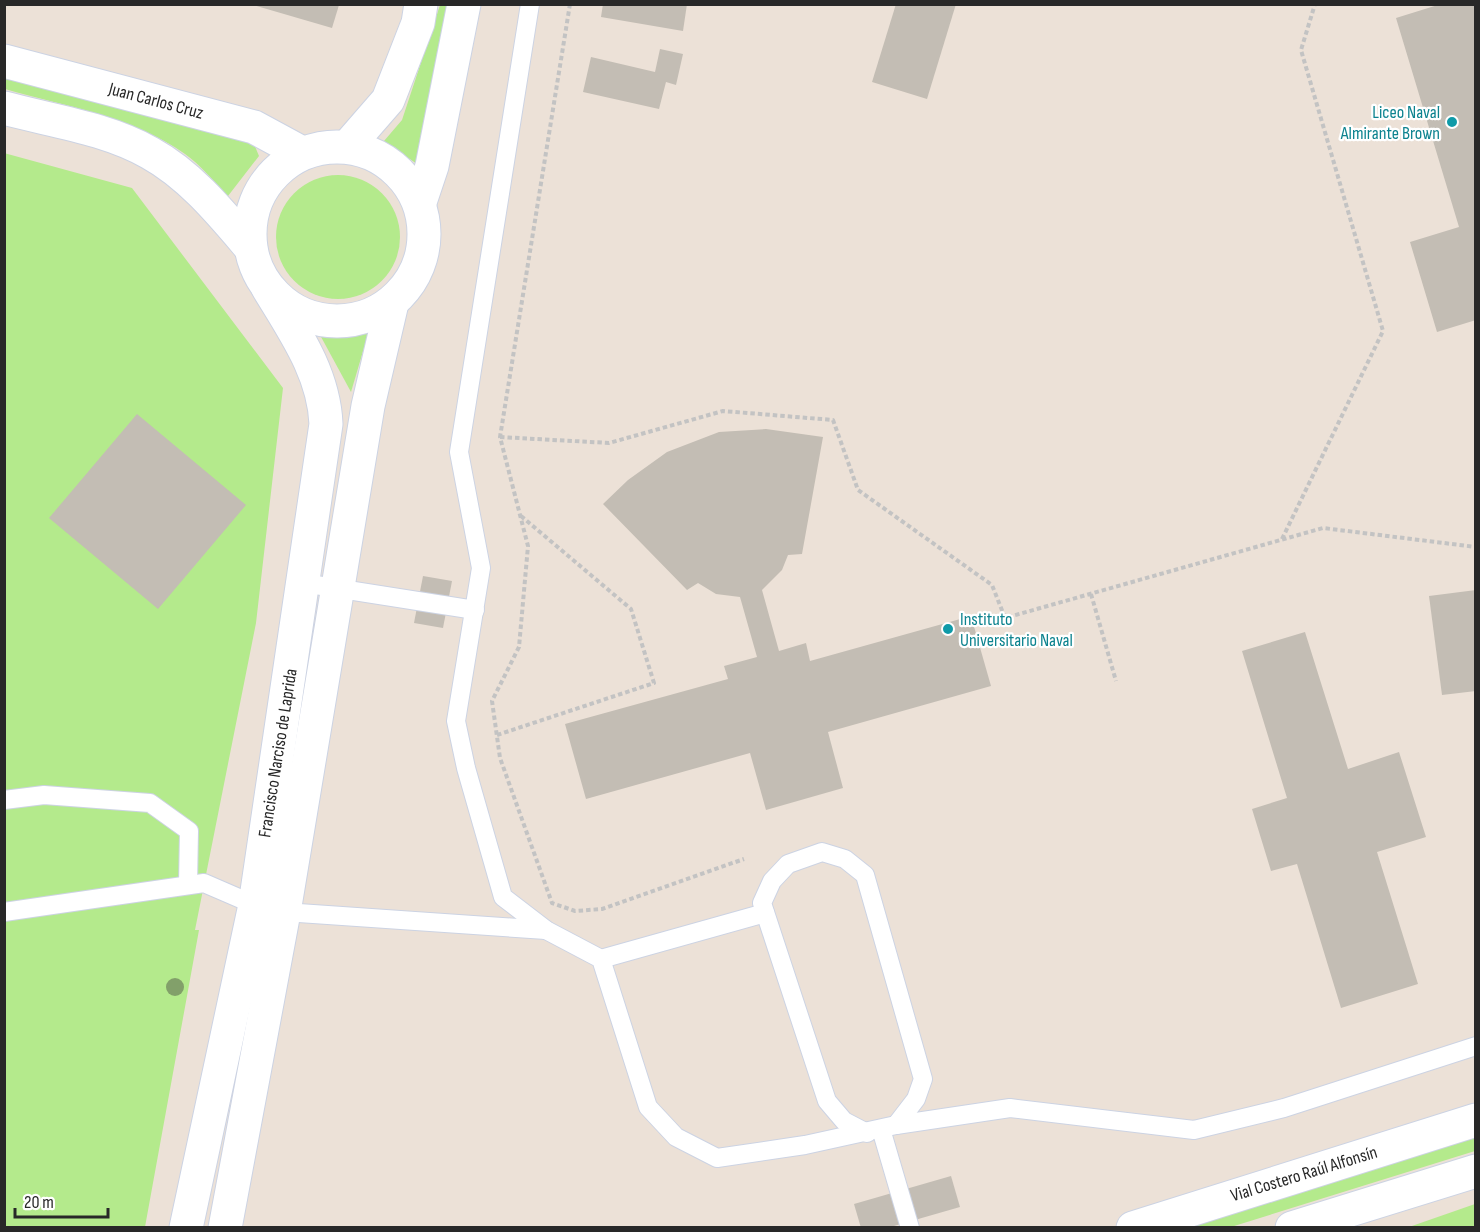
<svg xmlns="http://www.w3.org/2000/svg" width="1480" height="1232" font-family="'Sofia Sans Condensed',sans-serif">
<rect width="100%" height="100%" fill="#ece1d7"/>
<g fill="#b4ea8c">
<path d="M440 5H451L417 164 384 141 402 120Z"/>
<path d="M4 77 254 144 259 156 228 196C214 182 201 165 185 154 133 117 65 106 5 89Z"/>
<path d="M4 153 132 188 283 388 256 623 195 930H199L145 1227H5Z"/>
<circle cx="338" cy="237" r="62"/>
<path d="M369 331 351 392 320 335Z"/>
<path d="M1475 1134V1151L1231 1227 1179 1228Z"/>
<path d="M1475 1204V1227H1409Z"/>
</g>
<g fill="#c3bdb4">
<path d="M603 4H687L683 31 601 17Z"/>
<path d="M896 4H956L927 99 872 82Z"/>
<path d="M1441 4H1476V320L1437 332 1410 242 1459 227 1396 18Z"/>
<path d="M253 5H339L332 28Z"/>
<path d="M660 49 683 54 676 85 666 82 659 109 583 92 591 57 655 72Z"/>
<path d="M137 414 246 505 158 609 49 518Z"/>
<path d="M766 429 823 437 802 554 788 555 782 570 762 590 779 651 806 643 810 661 971 616 991 686 828 732 843 788 766 810 750 753 586 799 565 724 728 679 724 666 757 657 740 597 716 594 698 583 687 590 603 504 628 480 667 452 719 432Z"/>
<path d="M423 576 452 581 443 628 414 623Z"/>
<path d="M1476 590V691L1442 695 1429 596Z"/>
<path d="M1305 632 1348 769 1399 752 1426 837 1377 852 1418 984 1341 1008 1297 864 1271 871 1252 809 1287 798 1242 651Z"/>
<path d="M951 1176 960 1207 887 1228H861L854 1204Z"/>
</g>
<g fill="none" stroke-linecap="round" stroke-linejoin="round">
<g stroke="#ccd3e3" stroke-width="20">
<g id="lane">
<path d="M530 4 459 452 481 568 456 721 466 768 503 897 546 930 601 959 648 1107 676 1137 717 1158 805 1145 896 1125 1010 1108 1194 1130 1284 1108 1476 1046"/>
<path d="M303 583 475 610"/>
<path d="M4 800 44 795 150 803 189 831 188 885"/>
<path d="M4 912 204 883 255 905 284 912 546 930"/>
<path d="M601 959 765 913"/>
<path d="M881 1129 910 1228"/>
<path d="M867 1133 844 1121 827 1101 762 903 772 881 788 864 822 852 845 859 865 875 923 1079 916 1099 896 1125"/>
</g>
</g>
<g stroke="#ccd3e3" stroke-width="35">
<g id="secondary">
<path d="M4 61 254 127 302 153"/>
<path d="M4 108C52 121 106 128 150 153 190 175 221 213 250 247"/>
<path d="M348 146 388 100 418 23 421 4"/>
<circle cx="337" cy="234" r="87"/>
<path d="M420 202 432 166 464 4"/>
<path d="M186 1228 255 905 326 424C324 373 294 331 268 288"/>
<path d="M225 1228 284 912 368 406 392 303"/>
<path d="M1133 1228 1476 1120"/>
<path d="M1292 1228 1476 1171"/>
</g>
</g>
<g stroke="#c3c3c3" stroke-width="4" stroke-dasharray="4.5 3" stroke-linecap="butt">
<path d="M570 4 500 437 528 546 519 647 492 701 500 758 552 903 575 911 602 909 744 859"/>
<path d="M500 437 609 443 723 411 833 420 858 490 992 585 1005 618 1323 528 1476 547"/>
<path d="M1282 539 1383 331 1301 50 1315 4"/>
<path d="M1091 594 1116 681"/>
<path d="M497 735 654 683 631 609 521 516"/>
</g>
<use href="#lane" stroke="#fff" stroke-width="18"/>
<use href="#secondary" stroke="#fff" stroke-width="33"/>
</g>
<circle fill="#82a06a" cx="175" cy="987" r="9"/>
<g fill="#0f9aa8" stroke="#fff" stroke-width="2">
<circle cx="1452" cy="122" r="6"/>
<circle cx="948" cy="629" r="6"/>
</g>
<g text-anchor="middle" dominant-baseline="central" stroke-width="4.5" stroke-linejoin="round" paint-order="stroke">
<g font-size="18" fill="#282828" stroke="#fff">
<text transform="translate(156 101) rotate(15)">Juan Carlos Cruz</text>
<text transform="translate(278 753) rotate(-81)">Francisco Narciso de Laprida</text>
<text transform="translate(1304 1174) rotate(-17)">Vial Costero Raúl Alfonsín</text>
</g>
<g font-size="18" fill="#0d838f" stroke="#fff" text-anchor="end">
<text x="1440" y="112">Liceo Naval<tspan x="1440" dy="21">Almirante Brown</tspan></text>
<text x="960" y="619" text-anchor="start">Instituto<tspan x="960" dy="21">Universitario Naval</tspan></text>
</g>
</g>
<rect width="1480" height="1232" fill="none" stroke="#282828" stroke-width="12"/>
<path d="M15 1208v9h93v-9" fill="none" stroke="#282828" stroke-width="3"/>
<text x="24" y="1208" font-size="18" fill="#282828" stroke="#ffffff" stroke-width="4.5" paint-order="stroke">20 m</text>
</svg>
